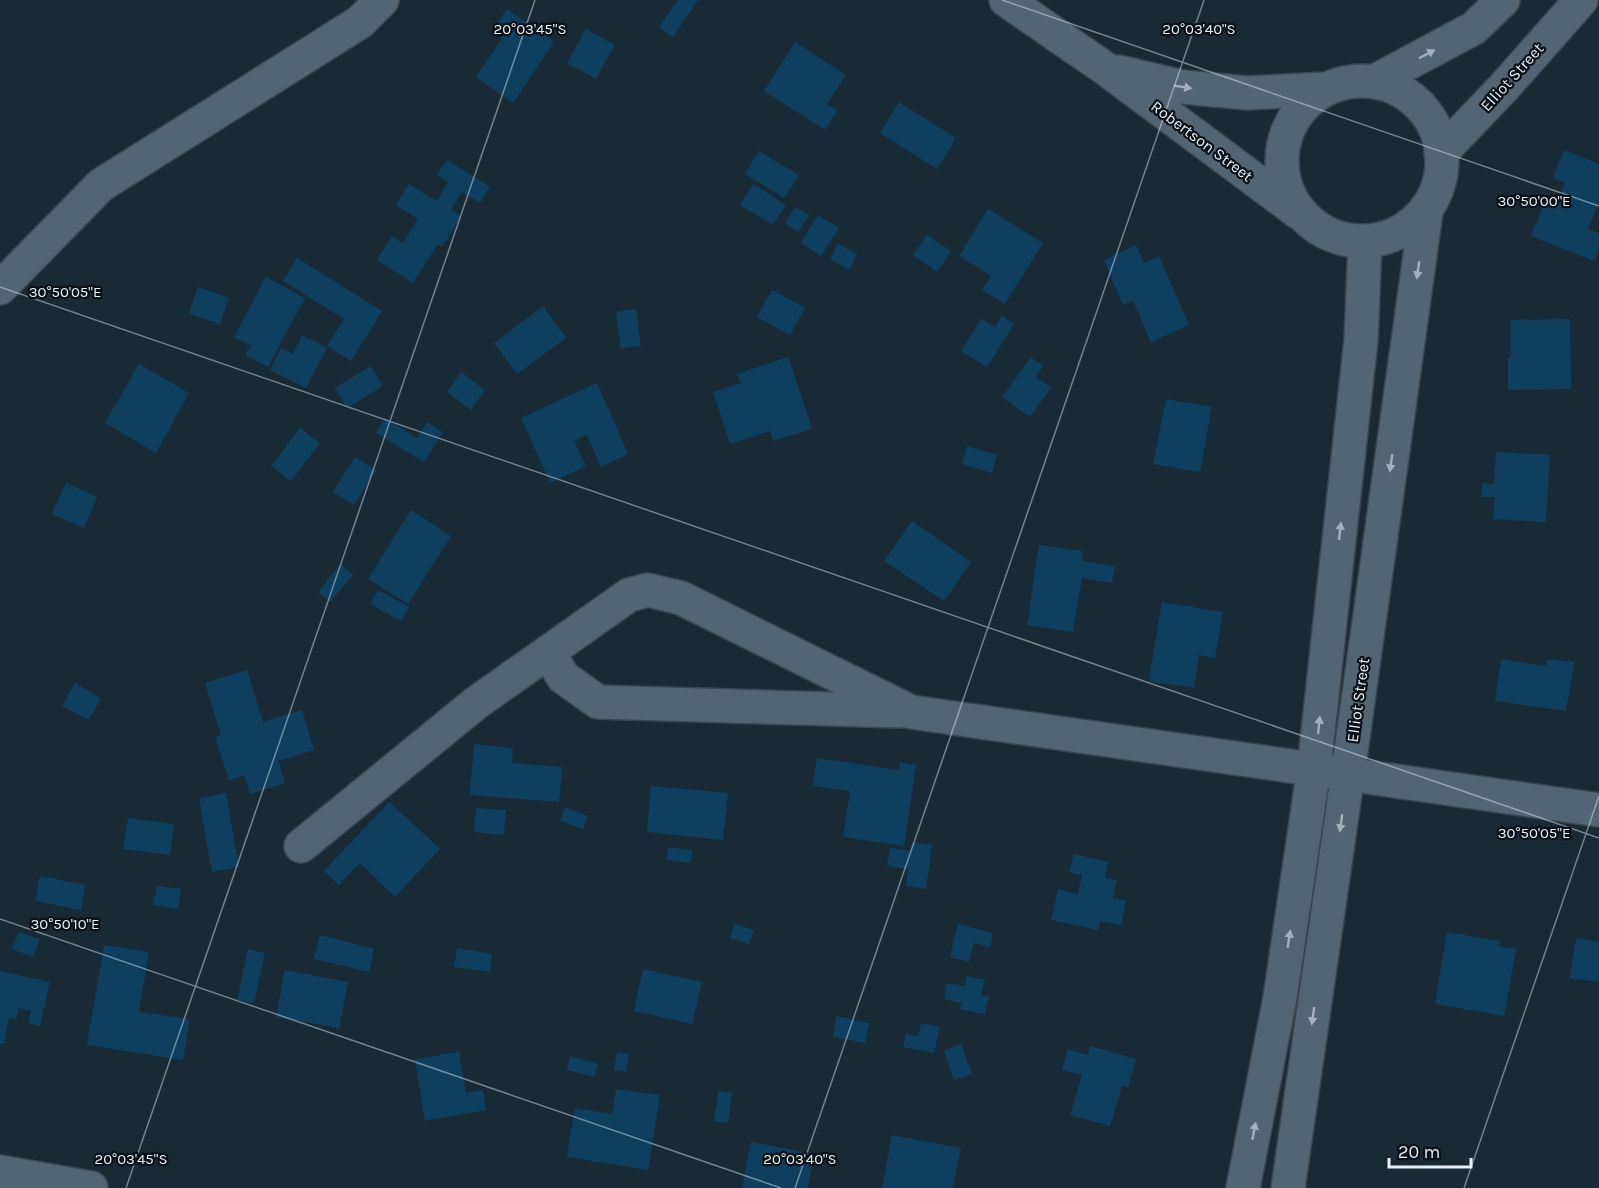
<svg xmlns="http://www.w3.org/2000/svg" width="1599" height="1188" font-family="Karla,sans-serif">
<rect width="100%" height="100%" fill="#192a37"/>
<g fill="#0e3f5f">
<path d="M678 0H698L673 37 659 27Z"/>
<path d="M507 9 554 42 513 103 476 77 503 37 493 30Z"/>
<path d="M586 29 615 45 596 79 567 63Z"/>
<path d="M795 42 846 75 827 104 837 111 825 130 764 91Z"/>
<path d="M899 102 956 138 937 169 880 133Z"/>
<path d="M1564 150 1599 164V202L1588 229 1599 233V249L1594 261 1531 236 1544 204 1555 208 1565 183 1553 178Z"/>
<path d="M759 151 799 175 784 198 745 174Z"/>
<path d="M447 160 490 187 480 203 462 192 451 210 461 216 442 247 437 245 413 283 377 260 392 236 403 243 418 219 396 205 409 184 437 201 448 182 437 175Z"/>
<path d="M753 184 786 205 773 225 740 205Z"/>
<path d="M795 207 809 215 798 232 785 223Z"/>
<path d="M988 209 1043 243 1005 304 982 290 991 276 959 256Z"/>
<path d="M818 215 839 228 821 256 801 243Z"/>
<path d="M927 235 951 251 937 272 913 255Z"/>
<path d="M838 244 857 254 849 270 830 259Z"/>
<path d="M1136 245 1144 263 1159 256 1189 325 1151 342 1133 301 1123 305 1104 260Z"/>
<path d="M297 258 382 311 351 361 327 346 344 319 283 281Z"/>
<path d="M266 277 305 298 268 367 245 355 251 346 234 337Z"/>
<path d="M198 287 229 298 220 324 189 314Z"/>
<path d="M772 290 805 308 790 335 757 317Z"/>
<path d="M543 306 566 338 517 374 494 343Z"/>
<path d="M636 309 641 346 621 348 616 312Z"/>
<path d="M1002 316 1014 324 987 367 961 351 981 319 995 327Z"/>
<path d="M1570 319 1571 389 1508 390V358H1511V320Z"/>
<path d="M302 335 327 348 306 388 270 370 281 348 293 354Z"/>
<path d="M788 357 812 429 773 441 770 431 730 444 713 392 741 383 737 374Z"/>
<path d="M1031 357 1043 366 1036 377 1051 388 1030 417 1002 397Z"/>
<path d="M139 364 189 393 156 453 105 423Z"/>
<path d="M371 366 383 386 347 408 335 388Z"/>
<path d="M461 372 485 390 471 410 447 392Z"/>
<path d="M597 383 628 454 601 467 587 435 574 441 586 466 550 483 521 418Z"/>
<path d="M1166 399 1212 407 1200 472 1153 464Z"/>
<path d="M385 418 417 438 427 422 443 432 424 462 376 433Z"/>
<path d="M300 428 320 443 291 481 271 466Z"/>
<path d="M967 446 997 455 992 473 962 464Z"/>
<path d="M1496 452 1550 455 1546 522 1493 519 1495 497H1481L1482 483 1494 484Z"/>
<path d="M355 457 376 470 354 505 333 492Z"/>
<path d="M66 483 97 497 84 528 52 514Z"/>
<path d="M411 510 451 536 408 604 368 579Z"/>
<path d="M912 521 971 562 944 601 884 561Z"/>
<path d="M1039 545 1082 551 1083 561 1115 566 1112 583 1082 578 1073 632 1027 625Z"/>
<path d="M341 564 353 575 330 602 318 592Z"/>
<path d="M378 590 409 607 401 621 370 604Z"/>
<path d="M1162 602 1223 612 1215 658 1199 655 1194 688 1149 681Z"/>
<path d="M1501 659 1546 666 1547 659 1574 662 1566 711 1495 701Z"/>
<path d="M247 670 263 722 302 710 314 750 278 761 285 783 250 794 244 775 229 780 215 737 221 735 205 683Z"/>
<path d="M75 683 101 698 89 720 62 706Z"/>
<path d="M474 744 513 748 512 763 562 767 559 802 470 795Z"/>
<path d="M817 758 899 770 900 762 916 765 904 846 843 837 850 791 813 786Z"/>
<path d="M651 786 728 793 723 840 647 832Z"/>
<path d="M226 793 239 867 212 872 199 798Z"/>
<path d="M389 802 440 849 395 897 360 863 339 885 324 871Z"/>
<path d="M565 807 588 816 583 829 560 821Z"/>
<path d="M476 808 506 810 504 835 474 832Z"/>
<path d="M128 818 174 824 170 855 123 849Z"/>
<path d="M912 842 932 845 926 889 906 886 908 869 887 866 890 848 911 851Z"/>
<path d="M668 847 692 850 691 863 667 860Z"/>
<path d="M1074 854 1108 862 1105 878 1117 880 1113 898 1126 900 1121 925 1100 921 1098 930 1051 920 1058 889 1078 894 1082 875 1069 872Z"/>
<path d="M40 876 85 885 81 910 35 901Z"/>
<path d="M157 886 181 889 178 909 153 905Z"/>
<path d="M735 924 754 930 749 944 730 938Z"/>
<path d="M958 924 993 933 990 947 974 943 969 962 950 957Z"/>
<path d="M19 932 40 939 33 957 12 949Z"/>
<path d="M1447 932 1500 941 1498 946 1516 949 1504 1016 1435 1004Z"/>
<path d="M320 935 374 949 369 972 314 959Z"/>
<path d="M1576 938 1599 942V982L1570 978Z"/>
<path d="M104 945 149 952 139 1012 190 1019 183 1060 87 1045Z"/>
<path d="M457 948 492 954 490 972 454 967Z"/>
<path d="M248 949 265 953 254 1003 237 1000Z"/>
<path d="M643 969 702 982 692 1024 634 1011Z"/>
<path d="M285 970 348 982 339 1028 276 1017Z"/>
<path d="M0 971 50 982 40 1026 28 1023 31 1011 18 1008 16 1020 9 1018 4 1044 0 1043Z"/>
<path d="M967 976 985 980 981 995 989 997 985 1014 960 1009 962 1003 944 999 947 983 965 986Z"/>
<path d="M836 1016 869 1023 866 1043 833 1037Z"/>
<path d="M921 1023 940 1027 934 1053 903 1047 906 1034 918 1036Z"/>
<path d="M961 1044 972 1074 954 1080 944 1051Z"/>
<path d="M1090 1046 1136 1059 1128 1087 1122 1086 1110 1126 1070 1115 1082 1075 1062 1070 1068 1049 1088 1055Z"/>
<path d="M459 1052 466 1093 483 1090 486 1110 425 1121 415 1059Z"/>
<path d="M617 1052 629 1054 626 1072 614 1070Z"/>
<path d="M570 1056 598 1064 594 1077 567 1070Z"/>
<path d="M616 1089 660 1095 648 1170 567 1157 575 1108 612 1114Z"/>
<path d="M718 1091 732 1093 728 1123 714 1121Z"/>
<path d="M892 1135 961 1148 953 1188H882Z"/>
<path d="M751 1142 814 1154 808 1188H742Z"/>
</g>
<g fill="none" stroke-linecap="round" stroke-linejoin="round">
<g stroke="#394753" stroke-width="36">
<g id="minor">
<path d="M1006 0 1106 69 1298 212"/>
<path d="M1119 72 1183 87 1247 93 1325 89"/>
<path d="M1375 81 1474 28 1503 0"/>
<circle cx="1362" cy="161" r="80"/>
<path d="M1441 153 1505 86 1581 0"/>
<path d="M0 288 101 185 360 22 382 0"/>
<path d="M549 653 563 677 598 702 900 711"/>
<path d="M301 846 476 703 629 595 648 590 681 598 911 712 1599 810"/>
<path d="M0 1172 91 1188"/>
<path d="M1243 1188 1280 998 1314 768 1361 340 1365 243"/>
<path d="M1288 1188 1348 773 1426 212"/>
</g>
</g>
<use href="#minor" stroke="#526575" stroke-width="33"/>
</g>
<defs><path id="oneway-solid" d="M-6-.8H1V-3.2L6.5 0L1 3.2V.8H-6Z" transform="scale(1.5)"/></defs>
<g fill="#a3b1be">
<use href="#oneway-solid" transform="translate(1427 54) rotate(-28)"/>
<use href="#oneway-solid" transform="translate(1183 87) rotate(9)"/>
<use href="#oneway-solid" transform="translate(1418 270) rotate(98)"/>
<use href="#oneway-solid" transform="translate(1391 463) rotate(98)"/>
<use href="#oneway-solid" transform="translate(1340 531) rotate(-84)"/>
<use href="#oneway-solid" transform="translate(1319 725) rotate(-84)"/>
<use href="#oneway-solid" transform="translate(1341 823) rotate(98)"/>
<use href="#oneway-solid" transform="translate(1289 939) rotate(-81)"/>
<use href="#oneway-solid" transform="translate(1313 1016) rotate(98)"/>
<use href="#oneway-solid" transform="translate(1254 1131) rotate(-79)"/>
</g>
<path fill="none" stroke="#e5f0f9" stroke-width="1.5" stroke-opacity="0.45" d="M1002 0 1599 206M0 287 1599 838M0 919 781 1188M126 1188 535 0M795 1188 1204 0M1464 1188 1599 796"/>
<g text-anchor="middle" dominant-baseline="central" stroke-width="4.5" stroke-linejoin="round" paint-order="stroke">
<g font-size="16" fill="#e5f0f9" stroke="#0a1117">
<text transform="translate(1512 77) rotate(-48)">Elliot Street</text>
<text transform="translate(1202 141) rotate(37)">Robertson Street</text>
<text transform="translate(1358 700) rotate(-82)">Elliot Street</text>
</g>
</g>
<g font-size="15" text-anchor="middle" fill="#e5f0f9" stroke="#0a1117" stroke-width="4.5" stroke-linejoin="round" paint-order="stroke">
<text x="530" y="34">20°03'45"S</text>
<text x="1199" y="34">20°03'40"S</text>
<text x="1534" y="206">30°50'00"E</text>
<text x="65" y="297">30°50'05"E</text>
<text x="1534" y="838">30°50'05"E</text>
<text x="65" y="929">30°50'10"E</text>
<text x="131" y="1164">20°03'45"S</text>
<text x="800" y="1164">20°03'40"S</text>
</g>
<path d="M1389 1158v9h82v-9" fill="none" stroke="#e5f0f9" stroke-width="3"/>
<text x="1398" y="1158" font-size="18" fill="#e5f0f9" stroke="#0a1117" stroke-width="4.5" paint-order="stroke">20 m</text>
</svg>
